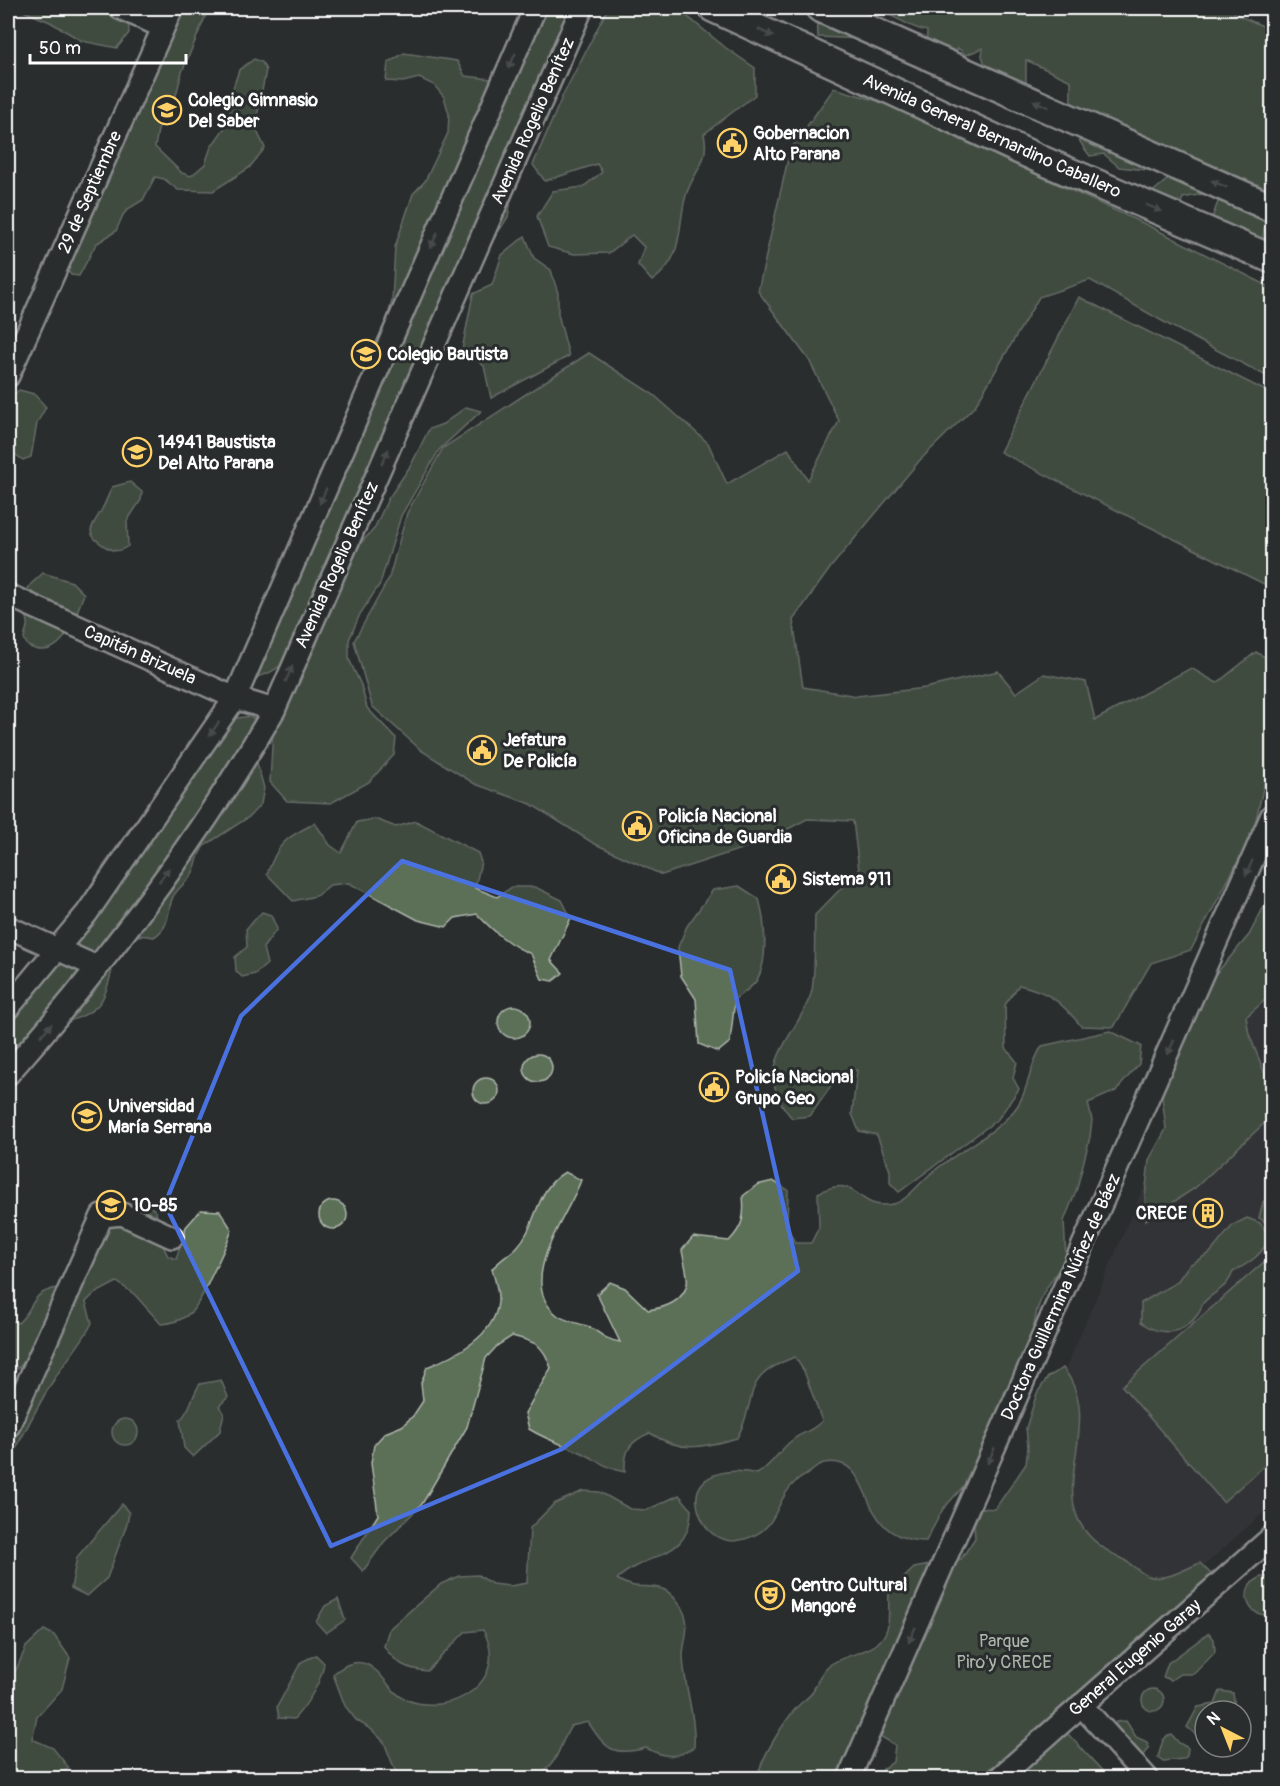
<svg xmlns="http://www.w3.org/2000/svg" width="1280" height="1786" font-family="Pangolin,sans-serif">
<rect width="100%" height="100%" fill="#2a2d2e"/>
<filter id="ink" filterUnits="userSpaceOnUse"><feTurbulence type="fractalNoise" baseFrequency=".0167" numOctaves="2"/><feDisplacementMap in="SourceGraphic" scale="12" xChannelSelector="R" yChannelSelector="G"/><feConvolveMatrix kernelMatrix="1 2 1 2 8 2 1 2 1" color-interpolation-filters="sRGB"/></filter>
<g filter="url(#ink)">
<path fill="#3e3b3f" d="M1272 886V1505L965 1778H891Z"/>
<g fill="#5c6f59" stroke="#aeb7ac" stroke-width="1.5">
<path d="M16 8H119L128 16 129 33 117 48 82 41 50 22Z"/>
<path d="M167 8H209L182 72 175 99 158 130 155 147 182 173 191 176 205 164 211 147 228 123 233 88 239 70 254 59 262 62 266 70 256 122 257 131 265 148 249 168 213 191 178 190 164 179 155 177 143 200 128 209 123 215 116 231 96 244 79 276 71 275C60 263 60 239 63 224Z"/>
<path d="M542 8H588L566 75 543 123 523 151 509 182 511 200 508 217 481 259 414 397 408 431 301 648C282 665 269 679 242 678L377 353 392 301 395 247 413 194 425 181 448 133 449 114 444 97 434 85 419 78 403 82 386 81 388 63 404 53 457 61 465 76 500 80Z"/>
<path d="M608 8H670L683 13 726 48 755 68V95L704 134C711 163 691 173 685 199 677 232 684 258 652 281L638 265 644 247 632 235 609 253 574 254 548 247 537 216 553 191 583 187 602 172 597 164 545 181 533 165 562 97Z"/>
<path d="M808 8H875L876 11 864 39 818 37 817 13Z"/>
<path d="M885 8H1235V14L1272 30V231L1264 229 1262 245 1207 231 1218 202 1213 192 1183 198 1175 217 1150 194 1175 173 1119 167 1104 154 1090 156C1067 127 1071 117 1071 81L1026 60V84L1015 86 987 70 982 56 983 48 966 55 958 48 951 65 926 54 927 31C907 28 896 14 880 13Z"/>
<path d="M834 88 908 110 959 139 1149 226 1272 288V379L1171 326 1090 280 1039 297 975 406 920 460 831 567 793 620 803 687 857 696 925 688 998 671 1016 693 1044 674 1086 682 1095 720 1191 668 1217 683 1256 652 1272 661V749L1253 833 1191 950 1151 963 1114 1027 1081 1026C1061 1002 1050 992 1019 985L1005 1005 1006 1048 1017 1062 1013 1078 1019 1089 998 1119 899 1192 890 1183V1171L877 1135 859 1131 852 1114 857 1070 841 1072 810 1116 792 1118C748 1069 796 1038 811 994 816 977 814 935 815 915L859 870 853 821 807 819 765 841 662 875 593 843 531 804 475 784 422 751 372 706 354 641 389 578 407 513 443 448 589 353 654 395 708 443 727 484 788 449 808 480 839 421 809 360 758 291 790 150Z"/>
<path d="M525 236 534 258 551 270 558 293V314L569 356 491 398 484 366 462 350 473 294 492 285 502 255Z"/>
<path d="M1079 297 1272 394V588L1000 452Z"/>
<path d="M19 390 34 394 46 407 37 423 31 457 23 460 8 449C8 429 2 402 19 390Z"/>
<path d="M466 407 481 411 439 450 401 516 380 584 360 614 349 640V659L361 685 367 708 396 738 394 755 369 782 331 803 287 801 270 782 273 728 316 646 345 568 353 551 374 529 388 499 411 465 429 429 443 424Z"/>
<path d="M130 482 142 492 141 500 127 521 128 546C119 552 115 552 106 547 82 533 92 528 102 509 106 502 108 495 112 487Z"/>
<path d="M43 573 72 582 84 594C74 619 62 664 28 646L24 639 28 622 22 598 31 584Z"/>
<path d="M250 716 256 721 257 763 264 788 261 804 249 817 204 846C197 855 197 867 191 876 185 884 175 890 172 899 167 914 170 927 154 937 105 925 119 981 98 1005 87 1017 72 1019 58 1026 48 1031 13 1075 8 1086V1026L62 931 100 871 132 825 232 719Z"/>
<path d="M375 819 396 827 416 821 478 853 481 862 475 888 497 897 512 887H535L562 900 571 918 551 960 563 973 553 981 542 979 531 954C509 945 493 931 477 914L455 918 446 927 418 920 349 883 330 885 316 896 293 901 267 874C279 841 285 839 315 823L330 845 341 853 357 822Z"/>
<path d="M739 886 759 899C765 921 769 960 757 980 753 987 741 994 735 999L730 1042 718 1052 699 1044 696 999 681 976 678 947 687 926 713 890Z"/>
<path d="M1272 891V994L1246 1017 1249 1034 1267 1079 1272 1084V1116L1195 1188 1146 1220 1145 1197 1149 1160 1166 1129 1157 1056 1186 1009 1249 935Z"/>
<path d="M262 912 271 915 277 929 263 948 267 964 255 974 242 977 236 971 235 957 247 947 246 929Z"/>
<circle cx="514" cy="1022" r="16"/>
<path d="M1110 1031 1141 1046 1139 1064 1116 1091 1088 1103 1092 1120 1090 1137 1077 1188 1064 1221 1066 1258 1044 1292 1037 1310 1030 1345 1004 1394 995 1430 970 1479 943 1509 926 1541C850 1540 880 1454 824 1463 819 1464 814 1470 809 1473 805 1476 799 1479 794 1483 773 1503 780 1529 745 1539 736 1541 731 1542 723 1539 709 1535 702 1523 698 1509 689 1472 732 1467 757 1474 772 1465 778 1452 791 1441 801 1432 810 1433 822 1421L804 1371 795 1357C738 1378 760 1396 737 1438 702 1447 683 1454 650 1433 630 1441 624 1450 625 1472 606 1469 595 1458 578 1451 561 1444 545 1439 529 1429L525 1413 551 1368C543 1344 536 1342 512 1336L498 1345 486 1358 467 1427 422 1504 384 1542 363 1571 351 1558 378 1515 371 1463 374 1445 385 1433 402 1426 413 1416 423 1401 421 1383 427 1367C454 1356 495 1337 498 1302 499 1292 495 1279 492 1269 500 1260 509 1255 517 1247 538 1225 534 1190 565 1172L581 1180C569 1215 514 1281 557 1315 565 1321 578 1323 587 1326 601 1332 600 1338 620 1342L597 1294 610 1282 625 1288 648 1310C664 1308 683 1302 687 1284 689 1276 683 1259 682 1250L693 1237 729 1241C743 1227 745 1216 743 1196L757 1185 773 1181 788 1190 787 1226 795 1243H811L819 1227 818 1193C859 1171 855 1212 893 1204 905 1202 919 1184 928 1176 953 1153 1000 1133 1018 1105 1030 1086 1029 1065 1042 1046Z"/>
<circle cx="538" cy="1068" r="14"/>
<circle cx="486" cy="1091" r="13"/>
<path d="M1272 1194V1225H1270L1259 1218 1263 1202Z"/>
<path d="M137 1199C166 1213 153 1213 160 1237 162 1244 165 1250 168 1256L176 1259 186 1227 201 1210 220 1211 232 1230C226 1246 219 1261 211 1277 199 1303 193 1322 161 1324L135 1295 117 1282 94 1294 86 1302 92 1323C82 1343 67 1359 55 1378 38 1404 24 1433 10 1461L15 1482 8 1501V1434L111 1217Z"/>
<circle cx="333" cy="1215" r="14"/>
<path d="M1247 1218 1260 1223 1269 1235C1265 1254 1249 1263 1233 1272 1227 1289 1216 1290 1204 1302 1201 1305 1201 1311 1198 1314 1183 1335 1160 1337 1141 1322V1303L1177 1282 1189 1265 1210 1253 1233 1225Z"/>
<path d="M1272 1255V1459L1223 1502 1122 1386Z"/>
<path d="M57 1288 61 1295C49 1320 36 1364 8 1373V1301L10 1320 18 1323C36 1307 29 1293 57 1288Z"/>
<path d="M1063 1368C1114 1431 1022 1511 1121 1558 1130 1563 1139 1572 1148 1576 1166 1582 1184 1569 1200 1563L1212 1575 1000 1763 990 1768 982 1778H881L883 1769 893 1762 895 1745 880 1736 877 1730 841 1778H757C761 1758 783 1723 797 1707 801 1702 807 1699 811 1694 817 1685 818 1676 827 1667 845 1651 878 1656 887 1629 890 1619 888 1603 889 1592L914 1568 961 1559 975 1538 974 1525 981 1508 995 1509 1026 1464 1028 1447 1026 1428 1037 1393 1048 1377Z"/>
<path d="M221 1380 228 1397 219 1406 224 1413 220 1431 193 1457 184 1448 180 1420C191 1410 191 1397 200 1384Z"/>
<circle cx="125" cy="1432" r="13"/>
<path d="M583 1491 600 1492 630 1509 647 1510 679 1495 691 1509C690 1561 649 1550 617 1579 637 1592 647 1582 665 1590 674 1595 684 1609 686 1619 689 1631 683 1644 683 1656 684 1687 696 1716 694 1747 676 1759 665 1758 646 1748 612 1757 606 1749 588 1722L571 1726C556 1750 562 1759 536 1778H398L384 1742 372 1730 356 1720 345 1706 333 1674C342 1667 353 1659 366 1664 383 1671 390 1694 407 1700 453 1717 511 1681 483 1630L465 1632 427 1671C406 1669 396 1664 384 1646L389 1629 441 1584 459 1576 478 1575 492 1584 510 1586 527 1583 530 1528 554 1504Z"/>
<path d="M122 1504 129 1513 127 1524 107 1578 87 1596 71 1588 77 1557Z"/>
<path d="M1261 1577H1272V1614C1253 1619 1241 1601 1250 1584Z"/>
<path d="M338 1599 345 1620 326 1633 316 1622 325 1606Z"/>
<path d="M44 1630 54 1635 70 1658 62 1689 37 1717 32 1739 53 1748 69 1768C47 1785 46 1774 23 1772L21 1778H8V1671L16 1670 26 1647Z"/>
<path d="M1209 1633 1214 1639 1215 1652 1194 1674H1180L1171 1680 1163 1677 1168 1663Z"/>
<path d="M316 1655 324 1663C321 1684 308 1703 294 1719L279 1718 277 1707 301 1662Z"/>
<circle cx="1153" cy="1700" r="11"/>
<path d="M1220 1691 1233 1693 1235 1708 1232 1711H1205V1737L1201 1739 1187 1727 1198 1707 1215 1704Z"/>
<path d="M1126 1721 1136 1737 1147 1742 1149 1748 1143 1757 1136 1756 1114 1731 1116 1722Z"/>
<path d="M1067 1733 1109 1778H1016Z"/>
<path d="M1172 1735 1179 1743 1188 1748 1187 1756 1183 1759 1163 1761 1158 1757 1163 1740 1168 1736Z"/>
</g>
<g fill="none" stroke-linecap="round" stroke-linejoin="round">
<g stroke="#fff" stroke-width="26">
<g id="minor">
<path d="M120 8 163 27"/>
<path d="M8 376 172 8"/>
<path d="M8 595 235 698 274 710"/>
<path d="M8 927 97 967"/>
<path d="M8 1008 87 913 235 698 535 8"/>
<path d="M8 1074C105 964 200 838 274 710L582 8"/>
<path d="M8 1427 102 1216 122 1214 172 1237"/>
<path d="M1081 1705 1147 1778"/>
<path d="M849 1778 1272 815"/>
<path d="M999 1778 1272 1537"/>
</g>
</g>
<g stroke="#fff" stroke-width="32">
<g id="major">
<path d="M713 8 1046 162 1272 259"/>
<path d="M820 8 1272 208"/>
</g>
</g>
<use href="#minor" stroke="#2a2d2e" stroke-width="21"/>
<use href="#major" stroke="#2a2d2e" stroke-width="27"/>
</g>
<defs><path id="oneway-solid" d="M-6-.8H1V-3.2L6.5 0L1 3.2V.8H-6Z" transform="scale(1.5)"/></defs>
<g fill="#6a6c6d">
<use href="#oneway-solid" transform="translate(766 33) rotate(25)"/>
<use href="#oneway-solid" transform="translate(512 61) rotate(114)"/>
<use href="#oneway-solid" transform="translate(1041 104) rotate(-156)"/>
<use href="#oneway-solid" transform="translate(1219 184) rotate(-156)"/>
<use href="#oneway-solid" transform="translate(1154 208) rotate(23)"/>
<use href="#oneway-solid" transform="translate(434 240) rotate(114)"/>
<use href="#oneway-solid" transform="translate(385 457) rotate(-66)"/>
<use href="#oneway-solid" transform="translate(323 496) rotate(114)"/>
<use href="#oneway-solid" transform="translate(289 674) rotate(-66)"/>
<use href="#oneway-solid" transform="translate(214 729) rotate(125)"/>
<use href="#oneway-solid" transform="translate(1249 868) rotate(114)"/>
<use href="#oneway-solid" transform="translate(164 875) rotate(-54)"/>
<use href="#oneway-solid" transform="translate(46 1030) rotate(-48)"/>
<use href="#oneway-solid" transform="translate(1171 1047) rotate(114)"/>
<use href="#oneway-solid" transform="translate(991 1456) rotate(114)"/>
<use href="#oneway-solid" transform="translate(912 1635) rotate(114)"/>
</g>
</g>
<path d="M0 0H1280V1786H0ZM402 861 730 970 798 1271 562 1449 331 1546 165 1204 241 1016Z" fill="#2a2d2e" fill-opacity=".55" fill-rule="evenodd"/>
<path fill="none" stroke="#4a71e0" stroke-width="4.5" stroke-linejoin="round" d="M402 861 730 970 798 1271 562 1449 331 1546 165 1204 241 1016Z"/>
<defs>
<g id="school-ring" transform="scale(1.5)"><circle r="9.5" fill="#2a2d2e" stroke="#ffd166" stroke-width="1.5"/><path d="M0-5L7-2L0 1L-7-2ZM-4 1L0 2.5L4 1V4Q0 6-4 4Z" fill="#ffd166"/></g>
<g id="civic-ring" transform="scale(1.5)"><circle r="9.5" fill="#2a2d2e" stroke="#ffd166" stroke-width="1.5"/><path d="M-.6-6.5H3V-4.5H.6V-3L4-1V1h2V6H-6V1h2V-1L-.6-3ZM-1.2 2.5V6h2.4V2.5Z" fill="#ffd166"/></g>
<g id="university-ring" transform="scale(1.5)"><circle r="9.5" fill="#2a2d2e" stroke="#ffd166" stroke-width="1.5"/><path d="M0-5L7-2L0 1L-7-2ZM-4 1L0 2.5L4 1V4Q0 6-4 4Z" fill="#ffd166"/></g>
<g id="building-ring" transform="scale(1.5)"><circle r="9.5" fill="#2a2d2e" stroke="#ffd166" stroke-width="1.5"/><path d="M-4-6H4V6H1V3H-1V6H-4ZM-2.5-4.3h1.7v1.8h-1.7ZM.8-4.3h1.7v1.8H.8ZM-2.5-1h1.7V.8h-1.7ZM.8-1h1.7V.8H.8Z" fill="#ffd166"/></g>
<g id="theatre-ring" transform="scale(1.5)"><circle r="9.5" fill="#2a2d2e" stroke="#ffd166" stroke-width="1.5"/><path d="M-5-5.5Q0-4 5-5.5V0Q5 5 0 6Q-5 5-5 0ZM-3.3-2.5H-1v1.5H-3.3ZM1-2.5H3.3v1.5H1ZM-2.8 1Q0 5.5 2.8 1Z" fill="#ffd166"/></g>
</defs>
<g fill-rule="evenodd">
<use href="#school-ring" x="167" y="110"/>
<use href="#civic-ring" x="732" y="143"/>
<use href="#school-ring" x="366" y="354"/>
<use href="#school-ring" x="137" y="452"/>
<use href="#civic-ring" x="482" y="750"/>
<use href="#civic-ring" x="637" y="826"/>
<use href="#civic-ring" x="781" y="879"/>
<use href="#civic-ring" x="714" y="1087"/>
<use href="#university-ring" x="87" y="1116"/>
<use href="#school-ring" x="111" y="1205"/>
<use href="#building-ring" x="1208" y="1213"/>
<use href="#theatre-ring" x="770" y="1595"/>
</g>
<g text-anchor="middle" dominant-baseline="central" stroke-width="6" stroke-linejoin="round" paint-order="stroke">
<g font-size="18" font-weight="bold" fill="#fff" stroke="#2a2d2e" text-anchor="start">
<text x="188" y="100">Colegio Gimnasio<tspan x="188" dy="21">Del Saber</tspan></text>
<text x="753" y="133">Gobernacion<tspan x="753" dy="21">Alto Parana</tspan></text>
<text x="387" y="354">Colegio Bautista</text>
<text x="158" y="442">14941 Baustista<tspan x="158" dy="21">Del Alto Parana</tspan></text>
<text x="503" y="740">Jefatura<tspan x="503" dy="21">De Policía</tspan></text>
<text x="658" y="816">Policía Nacional<tspan x="658" dy="21">Oficina de Guardia</tspan></text>
<text x="802" y="879">Sistema 911</text>
<text x="735" y="1077">Policía Nacional<tspan x="735" dy="21">Grupo Geo</tspan></text>
<text x="108" y="1106">Universidad<tspan x="108" dy="21">María Serrana</tspan></text>
<text x="132" y="1205">10-85</text>
<text x="1187" y="1213" text-anchor="end">CRECE</text>
<text x="791" y="1585">Centro Cultural<tspan x="791" dy="21">Mangoré</tspan></text>
</g>
<g font-size="18" fill="#fff" stroke="#2a2d2e">
<text transform="translate(533 121) rotate(-66)">Avenida Rogelio Benítez</text>
<text transform="translate(992 136) rotate(24)">Avenida General Bernardino Caballero</text>
<text transform="translate(90 192) rotate(-66)">29 de Septiembre</text>
<text transform="translate(337 565) rotate(-66)">Avenida Rogelio Benítez</text>
<text transform="translate(140 655) rotate(24)">Capitán Brizuela</text>
<text transform="translate(1061 1297) rotate(-66)">Doctora Guillermina Núñez de Báez</text>
<text transform="translate(1135 1658) rotate(-41)">General Eugenio Garay</text>
</g>
<g font-size="18" fill="#aeb7ac" stroke="#2a2d2e">
<text x="1004" y="1641">Parque<tspan x="1004" dy="21">Piro'y CRECE</tspan></text>
</g>
</g>
<rect width="1280" height="1786" fill="none" stroke="#2a2d2e" stroke-width="30"/>
<rect x="15" y="15" width="1250" height="1756" fill="none" stroke="#fff" stroke-width="2" filter="url(#ink)"/>
<g transform="translate(1223 1729) rotate(318)"><circle r="28" fill="#2a2d2e" stroke="#7f8182" stroke-width="1.5"/>
<path d="M0-4.5L10 22L0 15L-10 22Z" fill="#ffd166"/>
<text y="-9" font-size="16" font-weight="bold" text-anchor="middle" fill="#ffffff">N</text>
</g>
<path d="M30 54v9h156v-9" fill="none" stroke="#ffffff" stroke-width="3"/>
<text x="39" y="54" font-size="18" fill="#ffffff" stroke="#2a2d2e" stroke-width="4.5" paint-order="stroke">50 m</text>
</svg>
